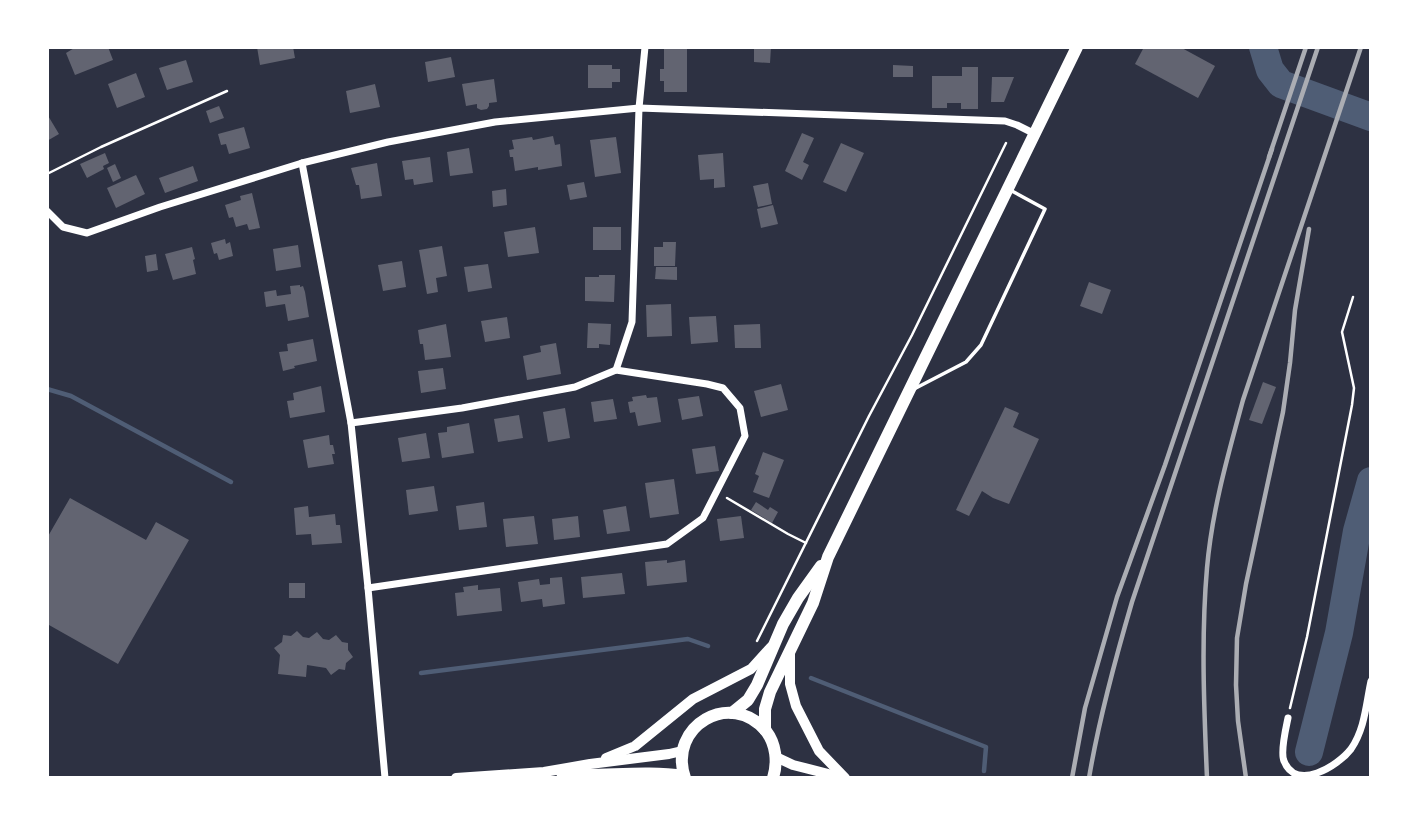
<svg xmlns="http://www.w3.org/2000/svg" width="1418" height="825" font-family="'DM Sans',sans-serif">
<rect width="100%" height="100%" fill="#2d3142"/>
<g fill="none" stroke-linecap="round" stroke-linejoin="round">
<g stroke="#4f5d75" stroke-width="4.5">
<path d="M47 389 71 396 231 482"/>
<path d="M421 673 688 639 708 646"/>
<path d="M811 678 986 747 984 771"/>
</g>
<g stroke="#4f5d75" stroke-width="28">
<path d="M1263 47 1270 70 1281 84 1371 117"/>
<path d="M1309 752 1339 633 1357 531 1371 481"/>
</g>
</g>
<g fill="#626471">
<path d="M76 47H108L113 60 75 75 66 53Z"/>
<path d="M257 47H293L295 58 260 65Z"/>
<path d="M664 47H687V92H664V81H660V69H664Z"/>
<path d="M754 47H771L770 63 754 62Z"/>
<path d="M1144 47H1180L1215 66 1198 98 1135 64Z"/>
<path d="M451 57 455 77 428 82 425 62Z"/>
<path d="M186 60 193 82 167 90 159 68Z"/>
<path d="M588 65H612V69H620V82H612V88H588Z"/>
<path d="M893 65 913 66V77H893Z"/>
<path d="M962 67H978V109H961V103H947V108H932V76H962Z"/>
<path d="M136 73 145 97 117 108 108 84Z"/>
<path d="M992 77H1014L1004 102H991Z"/>
<path d="M494 79 497 102 489 103V106L487 109 481 110 477 108V104L466 106 462 84Z"/>
<path d="M375 84 380 107 350 113 346 91Z"/>
<path d="M219 106 224 118 210 123 206 111Z"/>
<path d="M47 114 59 134 47 141Z"/>
<path d="M244 127 250 148 229 154 226 144 221 145 218 134Z"/>
<path d="M802 133 814 138 803 162 809 165 802 180 785 171Z"/>
<path d="M553 136 555 145 560 144 562 166 538 170V167L515 171 513 157H510L509 150 514 149 512 140 532 137 533 140Z"/>
<path d="M616 137 621 173 595 177 590 140Z"/>
<path d="M841 143 864 153 846 192 823 182Z"/>
<path d="M469 148 473 173 450 176 447 152Z"/>
<path d="M105 153 109 163 103 166 104 169 87 178 80 164Z"/>
<path d="M723 153 725 187 714 188V179L700 180 698 155Z"/>
<path d="M430 157 433 182 414 185 413 179 405 180 402 161Z"/>
<path d="M377 163 382 196 361 199 359 185H356L351 168Z"/>
<path d="M115 164 121 178 113 182 107 168Z"/>
<path d="M193 166 198 181 165 193 159 178Z"/>
<path d="M136 175 145 194 116 208 107 188Z"/>
<path d="M584 182 587 197 570 200 567 185Z"/>
<path d="M768 183 772 204 758 207 753 186Z"/>
<path d="M506 189 507 205 493 207 492 191Z"/>
<path d="M252 193 260 228 249 230 247 224 236 227 233 217 229 218 225 205 241 200 240 196Z"/>
<path d="M773 205 778 224 761 228 757 209Z"/>
<path d="M535 227 539 253 508 257 504 232Z"/>
<rect x="593" y="227" width="28" height="23"/>
<path d="M225 239 226 244 230 242 233 256 219 260 217 253 214 254 211 243Z"/>
<path d="M663 242H676L675 266H654V247H663Z"/>
<path d="M298 245 301 267 276 271 273 249Z"/>
<path d="M442 246 447 276 436 278 438 292 427 294 419 250Z"/>
<path d="M192 247 195 259 193 260 196 274 173 280 165 254Z"/>
<path d="M156 254 158 270 147 272 145 256Z"/>
<path d="M402 261 406 287 383 291 378 265Z"/>
<path d="M488 264 492 288 468 292 464 267Z"/>
<path d="M656 267H677V280L655 279Z"/>
<path d="M599 275H615L614 302 585 301V277H599Z"/>
<path d="M1089 282 1111 290 1102 314 1080 306Z"/>
<path d="M300 285V287L303 286 305 292 309 317 288 321 285 304 266 307 264 292 276 290 277 296 291 294 290 286Z"/>
<path d="M671 304 672 336 647 337 646 305Z"/>
<path d="M716 316 718 342 691 344 689 317Z"/>
<path d="M507 317 510 338 485 342 481 321Z"/>
<path d="M588 323 611 324 610 345 599 344V348H587Z"/>
<path d="M446 324 451 357 425 360 423 344H420L418 330Z"/>
<path d="M760 324 761 348H735L734 325Z"/>
<path d="M313 339 317 361 294 366 295 368 283 371 279 352 288 351 287 344Z"/>
<path d="M556 343 561 374 527 380 523 356 541 352 540 346Z"/>
<path d="M443 368 446 389 421 393 418 371Z"/>
<path d="M1263 382 1276 387 1262 424 1249 420Z"/>
<path d="M781 384 788 410 761 417 754 391Z"/>
<path d="M321 386 325 412 290 418 287 401 294 400 293 393Z"/>
<path d="M646 395 647 398 657 397 661 422 638 426 635 412 630 413 628 402 633 401 632 397Z"/>
<path d="M699 396 703 416 682 420 678 399Z"/>
<path d="M613 399 617 419 594 422 591 402Z"/>
<path d="M1005 407 1019 413 1013 427 1039 439 1009 504 993 498 982 491 969 516 956 510Z"/>
<path d="M565 408 570 438 548 442 543 412Z"/>
<path d="M519 415 523 438 498 442 494 419Z"/>
<path d="M469 423 474 453 442 458 438 433 447 432V427Z"/>
<path d="M426 433 430 458 402 462 398 438Z"/>
<path d="M329 435 330 445H333L335 454H332L334 464 308 468 303 440Z"/>
<path d="M715 446 719 471 696 474 692 449Z"/>
<path d="M763 452 784 460 769 498 753 492 759 476 755 474Z"/>
<path d="M674 479 679 514 650 518 645 483Z"/>
<path d="M434 486 438 511 409 515 406 490Z"/>
<path d="M70 498 146 540 156 522 189 540 118 664 49 625 47 629V538Z"/>
<path d="M484 502 487 527 459 530 456 506Z"/>
<path d="M756 502 768 510 770 507 778 512 772 523 751 510Z"/>
<path d="M308 506 309 517 335 514 336 525H340L342 543 312 545 311 534 296 535 294 508Z"/>
<path d="M626 506 630 531 607 534 603 510Z"/>
<path d="M534 516 538 544 506 547 503 519Z"/>
<path d="M578 516 580 537 554 540 552 519Z"/>
<path d="M741 516 744 538 720 541 717 519Z"/>
<path d="M667 560V563L685 560 687 582 647 586 645 562Z"/>
<path d="M622 573 625 594 583 598 581 577Z"/>
<path d="M562 577 565 604 543 607 542 599 521 602 518 582 539 579 540 585 550 584V578Z"/>
<rect x="289" y="583" width="16" height="15"/>
<path d="M478 585V590L500 588 502 611 457 616 455 593 464 592 463 587Z"/>
<path d="M297 631 303 637 309 638 317 632 323 639 329 640 336 635 342 642 348 643V650L353 657 346 663 345 670 339 669 331 675 326 668 307 665 306 677 278 674 280 655 274 648 282 642 283 635 291 636Z"/>
</g>
<g fill="none" stroke-linecap="round" stroke-linejoin="round">
<g stroke="#fff" stroke-width="2.5">
<path d="M47 174 101 147 227 91"/>
<path d="M727 498 788 534 806 543"/>
<path d="M757 641 869 416 912 335 1006 143"/>
<path d="M1290 708 1307 637 1352 405 1354 388 1342 332 1353 297"/>
</g>
<path stroke="#fff" stroke-width="3.5" d="M914 389 966 362 981 345 1045 209 1010 190"/>
<g stroke="#fff" stroke-width="7">
<path d="M302 163 351 423 368 588 385 778"/>
<path d="M47 211 63 227 87 233 160 207 302 163 388 142 495 122 639 108 1005 121 1017 125 1035 134"/>
<path d="M616 370 632 322 639 108 645 47"/>
<path d="M351 423 462 408 575 387 616 370 707 384 723 388 740 408 745 436 703 518 667 544 368 588"/>
<path d="M1288 718C1286 728 1280 752 1284 761 1296 792 1338 766 1351 749 1365 729 1366 704 1371 681"/>
</g>
<g stroke="#fff" stroke-width="10">
<path d="M790 652V684L796 706 819 751 845 778"/>
<path d="M776 757 793 765 844 778"/>
<path d="M606 758 635 746 693 699 751 669 771 647"/>
<path d="M561 773C602 776 643 769 684 775"/>
<path d="M456 778 544 772 590 764 669 754 682 751"/>
</g>
<g stroke="#fff" stroke-width="12">
<path d="M732 713 748 700 757 685 783 624 798 598 821 566"/>
<path d="M765 730V709L770 692 813 603 828 557 1077 47"/>
<path d="M685 778C667 726 731 689 766 731 776 744 778 762 773 778"/>
</g>
<g stroke="#abadb3" stroke-width="4.5">
<path d="M1269 157 1306 47"/>
<path d="M1072 778 1085 708 1117 597 1165 465 1272 149"/>
<path d="M1089 778C1099 718 1115 660 1132 602L1318 47"/>
<path d="M1207 778C1204 708 1201 637 1207 568 1212 510 1228 455 1243 400L1361 47"/>
<path d="M1246 778 1238 721 1236 685 1237 638 1246 584 1283 412 1290 363 1295 310 1309 229"/>
</g>
</g>
<rect width="1418" height="825" fill="none" stroke="#ffffff" stroke-width="98"/>
</svg>
